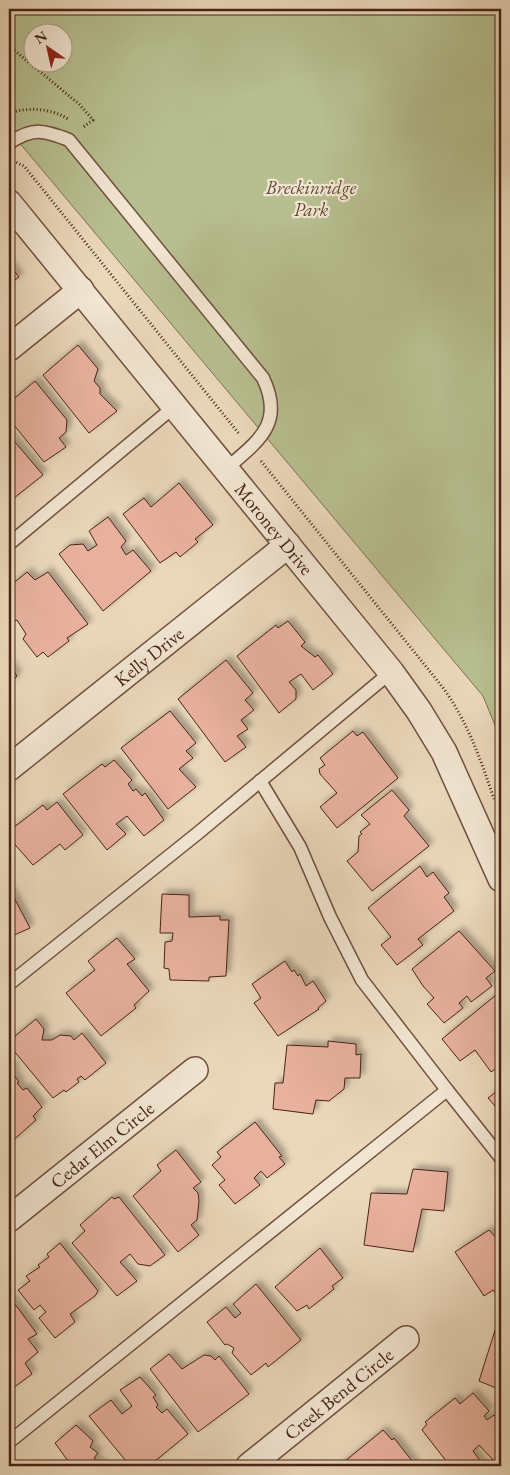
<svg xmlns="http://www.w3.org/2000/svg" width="510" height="1475" font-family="'EB Garamond',serif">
<defs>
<filter id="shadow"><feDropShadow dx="4.5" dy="-4.5" stdDeviation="2.5" flood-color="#0004"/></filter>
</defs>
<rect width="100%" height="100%" fill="#ebd8bb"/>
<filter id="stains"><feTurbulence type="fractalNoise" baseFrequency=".004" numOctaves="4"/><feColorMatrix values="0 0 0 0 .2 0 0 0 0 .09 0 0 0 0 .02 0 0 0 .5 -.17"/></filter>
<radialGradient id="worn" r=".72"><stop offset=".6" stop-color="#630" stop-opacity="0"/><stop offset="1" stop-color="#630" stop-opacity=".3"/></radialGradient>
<path fill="#b7bf90" stroke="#7f7152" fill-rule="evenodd" d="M9 9H501V740L483 696 23 147 9 134ZM32 32H62V62H32Z"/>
<g fill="#e8b19e" stroke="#472315" filter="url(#shadow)">
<path d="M9 264 19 277 9 284Z"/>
<path d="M78 345 98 369 94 381 100 388V394L117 411 89 433 43 375Z"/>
<path d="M35 381 67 420 66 432 59 438 66 447 44 462 9 419V403Z"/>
<path d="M9 435 43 475 9 502Z"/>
<path d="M179 483 213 525 195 539 198 542 180 557 176 552 160 563 123 514 144 498 151 507Z"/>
<path d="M108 517 126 541 121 547 126 555 133 550 151 571 103 611 59 554 70 545 83 544 88 551 97 545 89 531Z"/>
<path d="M27 572 35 580 48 572 88 624 67 638 69 641 48 657 43 652 37 657 23 639 26 634 17 620 9 623V594L14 591 10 586Z"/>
<path d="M288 621 305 642 301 646 315 657 318 655 333 674 313 690 301 674 289 682 296 690V699L279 713 237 656 276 625 278 628Z"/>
<path d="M226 660 253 693 245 700 254 710 241 720 248 729 237 736 246 747 225 762 178 699Z"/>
<path d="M9 663 17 676 9 685Z"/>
<path d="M170 711 196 743 186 751 193 758 179 769 196 787 168 809 121 748Z"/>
<path d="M353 731 357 736 363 732 398 778 337 828 320 807 337 793 320 774 319 769 325 765 320 758Z"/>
<path d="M114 760 132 780 128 784 133 791 136 789 142 796 145 793 164 820 144 836 127 816 116 824 126 834 107 850 63 794 102 764 105 767Z"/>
<path d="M392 790 409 810 404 816 429 846 372 891 347 861 358 852 359 836 362 834 360 832 370 824 361 815Z"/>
<path d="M57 802 83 835 65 850 60 844 33 865 9 838V831L43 805 47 810Z"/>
<path d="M420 866 427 877 433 872 449 893 444 897 454 911 418 939 423 945 397 965 381 945 391 937 368 908Z"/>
<path d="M9 888 30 928 12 936 9 934Z"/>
<path d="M162 894 189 895V917L220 916V920H229L226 976 209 977V981L170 980 169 969 164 968 165 942 172 941 173 933H160Z"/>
<path d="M459 931 495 971 486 978 492 986 471 1002 467 996 459 1003 463 1008 444 1023 427 1004 434 998 423 986 412 969Z"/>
<path d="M117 938 135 959 127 964 149 991 134 1005 136 1008 101 1036 66 993 95 970 88 961Z"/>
<path d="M285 961 292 972 294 970 298 976 300 974 306 986 313 981 326 1001 318 1008 319 1009 278 1036 254 1003 261 998 252 984Z"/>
<path d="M501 991V1065L491 1072 475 1050 460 1061 442 1039Z"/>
<path d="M36 1019 44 1029 42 1040H52L60 1035 71 1036 74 1040 82 1033 106 1063 85 1080 81 1076 77 1079 79 1082 66 1092 64 1090 53 1098 9 1045V1041Z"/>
<path d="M328 1041 356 1044V1055L361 1054 360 1078H345L344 1089 329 1101 316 1100 313 1114 273 1109 275 1083H283L287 1045 328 1047Z"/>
<path d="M9 1062 15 1070 12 1072 19 1082 17 1083 23 1090 27 1088 42 1107 33 1116 36 1120 9 1144Z"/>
<path d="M501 1088V1113L488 1098Z"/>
<path d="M255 1122 282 1156 279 1157 285 1164 267 1178 261 1171 254 1178 260 1185 235 1204 219 1185 225 1180 212 1165 221 1157 217 1152Z"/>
<path d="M176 1150 201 1182 193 1188 198 1193 199 1201 197 1220 191 1225 199 1235 178 1252 133 1196 161 1171 157 1165Z"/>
<path d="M413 1169 448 1172 444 1211 422 1209 413 1252 364 1245 371 1193 407 1194Z"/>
<path d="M112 1197 114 1199 119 1197 165 1255 150 1266 138 1264 130 1254 120 1262 137 1281 117 1296 72 1243 85 1231 80 1225Z"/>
<path d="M489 1230 501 1243V1292L497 1295 493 1290 484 1296 455 1252Z"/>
<path d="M60 1243 98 1291 95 1296 70 1314 75 1322 55 1338 39 1318 46 1312 40 1305 34 1310 18 1290 30 1281 26 1276 40 1267 38 1265 49 1257 47 1254Z"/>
<path d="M320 1248 343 1278 332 1286 334 1289 309 1309 307 1305 297 1311 275 1287Z"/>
<path d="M256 1284 301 1340 268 1367 266 1363 251 1375 232 1353 234 1348 227 1344 225 1345 207 1322 226 1307 235 1318 241 1313 233 1304Z"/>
<path d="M9 1296 37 1334 28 1339 38 1352 25 1363 32 1374 9 1391Z"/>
<path d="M497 1324 501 1325V1390L479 1381Z"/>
<path d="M169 1354 182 1369 204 1355 211 1356 215 1360 219 1356 249 1394 198 1432 150 1369Z"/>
<path d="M140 1377 156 1395 153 1397 158 1405 156 1407 162 1413 167 1409 188 1434 149 1466H130L89 1416 111 1400 122 1414 132 1406 120 1390Z"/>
<path d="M473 1393 489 1411 484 1416 487 1420 494 1415 501 1424V1458L496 1463 479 1445 473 1451 484 1466H450L422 1430 427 1424 425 1422 455 1398 460 1404Z"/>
<path d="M76 1425 93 1441 90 1447 98 1453 94 1458 104 1466H63L68 1461 55 1443Z"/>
<path d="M383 1430 392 1440 394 1438 416 1466H339Z"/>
</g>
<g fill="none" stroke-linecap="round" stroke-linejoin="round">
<g stroke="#70503e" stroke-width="15">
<g id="lane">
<path d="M9 143C33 127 43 130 69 140L263 378C285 424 258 441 226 469"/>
<path d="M9 544 175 406"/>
<path d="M260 781 300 847 330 917 362 980 447 1090"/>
<path d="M9 984 198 833 391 672"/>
<path d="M9 1442 447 1090 501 1158"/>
</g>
</g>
<g stroke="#70503e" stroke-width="28">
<g id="street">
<path id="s1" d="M9 203 391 672 419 711 444 752 501 879"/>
<path d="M9 348 81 290"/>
<path id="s2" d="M9 768 288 545"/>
<path id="s3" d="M9 1219 195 1070"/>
<path id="s4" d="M249 1466 406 1339"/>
</g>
</g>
<g stroke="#472315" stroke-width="3" stroke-dasharray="1 2.5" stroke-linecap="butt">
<path d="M58 9 142 11 149 9"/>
<path d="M9 46 79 104 93 120 82 128"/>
<path d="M9 113C28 107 51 108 68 119"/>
<path d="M13 161 24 166 240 435"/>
<path d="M261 461 444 689C469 725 480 758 494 799"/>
</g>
<use href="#lane" stroke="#f2e6d3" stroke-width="12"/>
<use href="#street" stroke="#f2e6d3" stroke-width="25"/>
</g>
<g text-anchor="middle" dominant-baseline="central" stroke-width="4.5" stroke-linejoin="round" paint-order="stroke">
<g font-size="19" font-style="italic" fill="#634a34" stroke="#f2e6d3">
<text x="311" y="187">Breckinridge<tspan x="311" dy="22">Park</tspan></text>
</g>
<g font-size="19" fill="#472315" stroke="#f2e6d3">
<text stroke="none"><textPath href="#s1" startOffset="420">Moroney Drive</textPath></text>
<text stroke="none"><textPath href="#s2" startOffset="179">Kelly Drive</textPath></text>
<text stroke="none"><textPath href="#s3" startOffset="119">Cedar Elm Circle</textPath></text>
<text stroke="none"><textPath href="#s4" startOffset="115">Creek Bend Circle</textPath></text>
</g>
</g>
<rect width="510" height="1475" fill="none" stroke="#ebd8bb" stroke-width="30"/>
<rect x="10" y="10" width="490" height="1455" fill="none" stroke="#472315" stroke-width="2.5"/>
<rect x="15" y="15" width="480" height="1445" fill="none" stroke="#472315"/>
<g transform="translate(48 48) rotate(326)"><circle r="24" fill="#f2e6d3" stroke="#ae9887"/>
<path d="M0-4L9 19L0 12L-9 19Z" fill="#8f2418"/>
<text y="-8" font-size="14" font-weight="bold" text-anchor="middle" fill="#472315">N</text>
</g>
<rect width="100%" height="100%" filter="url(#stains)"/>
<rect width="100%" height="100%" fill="url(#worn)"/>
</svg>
